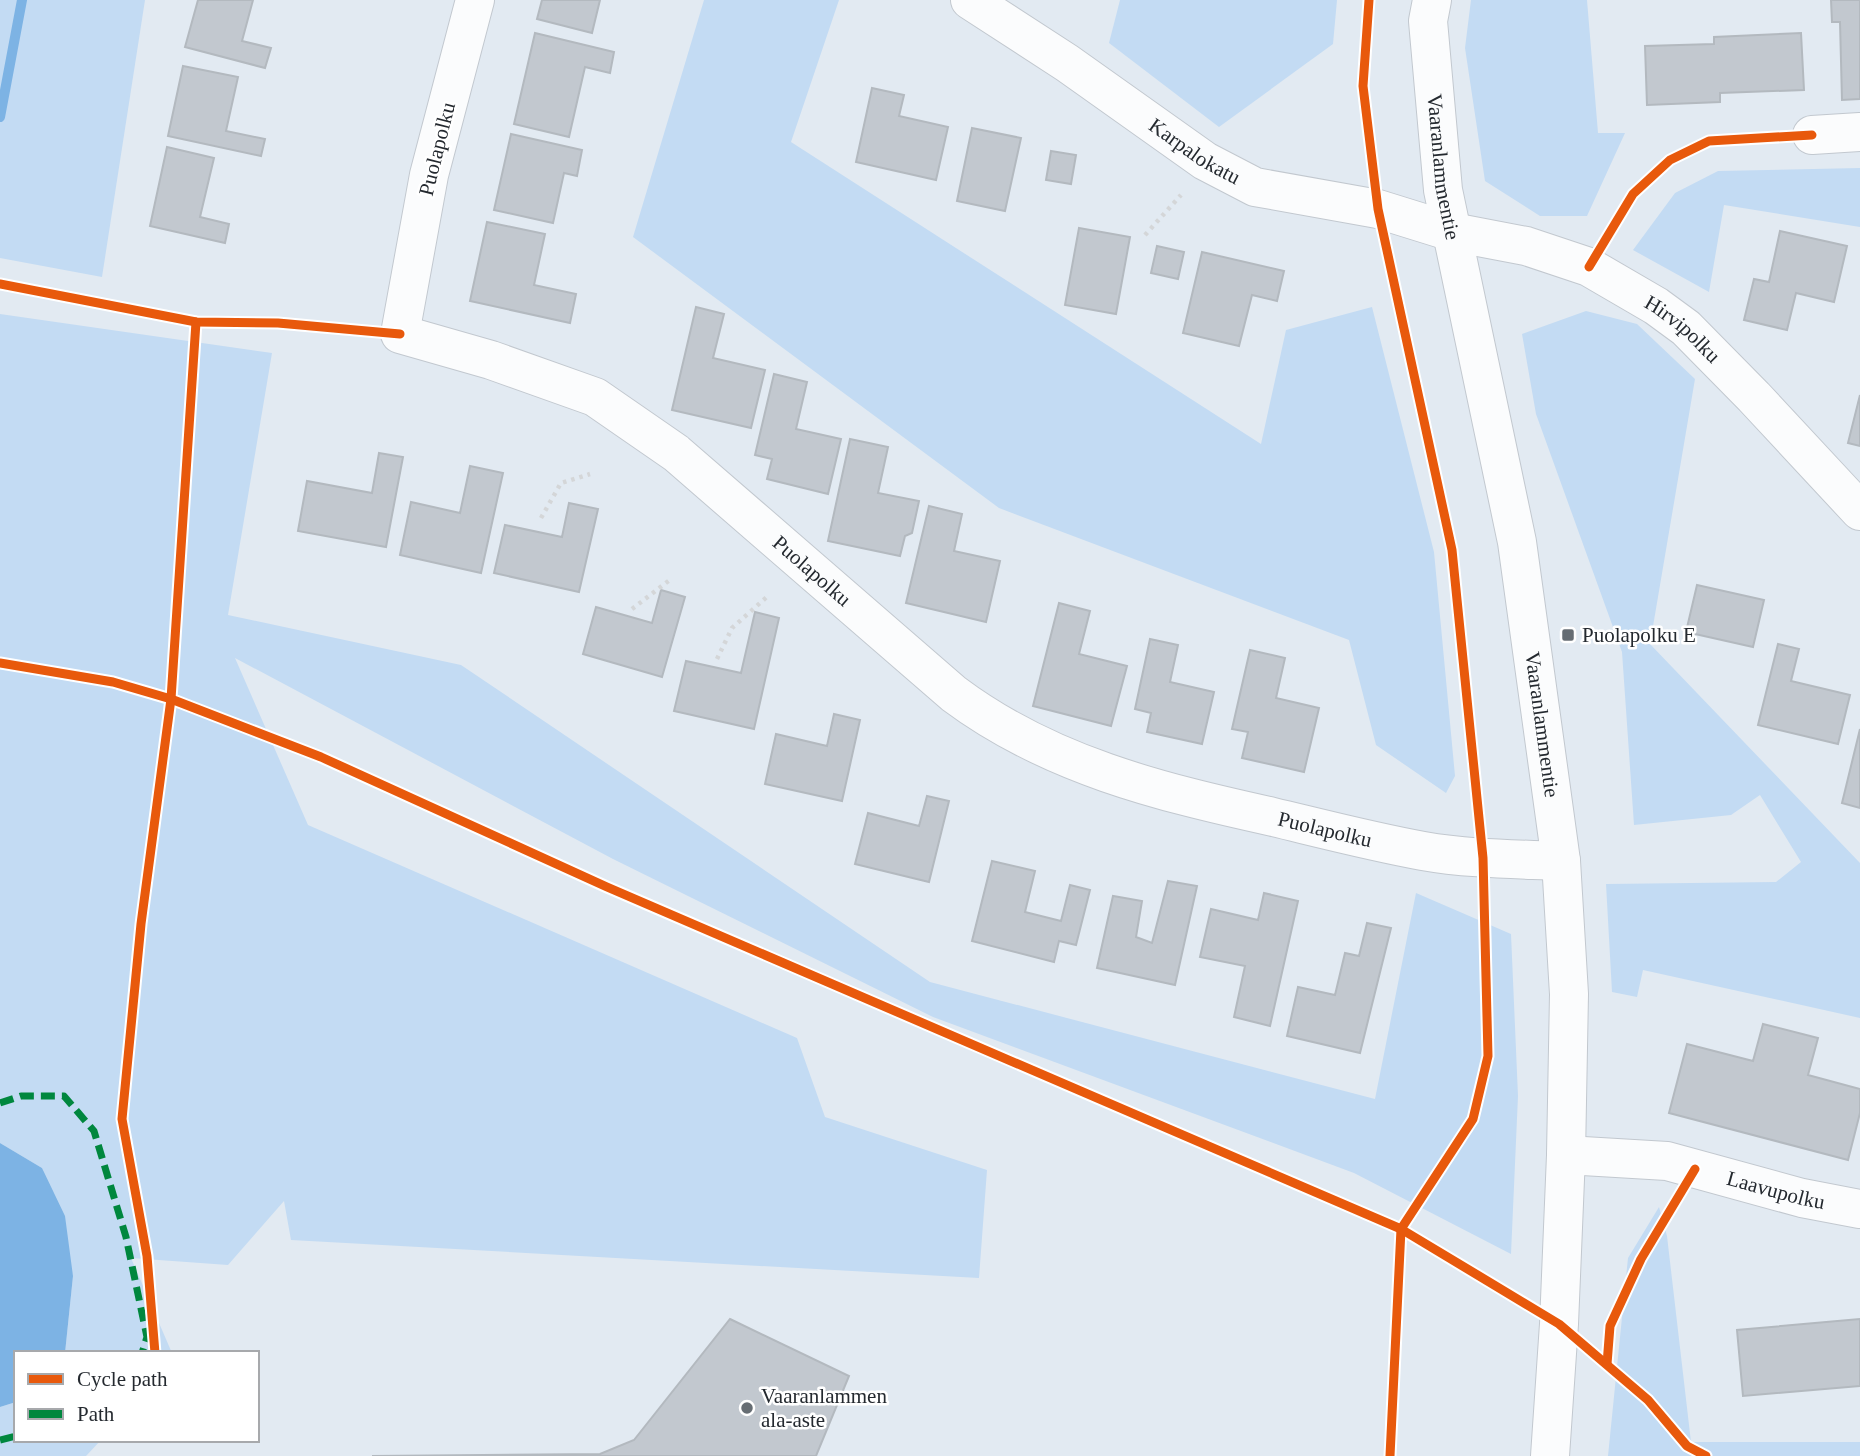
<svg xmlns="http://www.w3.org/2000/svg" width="1860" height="1456" font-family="'Times New Roman',serif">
<rect width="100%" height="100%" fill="#e2eaf2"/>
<g fill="#c3dbf3">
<path d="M0 0H145L102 277 0 258Z"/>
<path d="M704 0H839L791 142 1261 444 1286 330 1372 307 1434 552 1455 776 1446 793 1376 745 1349 640 999 508 633 237Z"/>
<path d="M1120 0H1337L1333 44 1219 127 1109 43Z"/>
<path d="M1471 0H1587L1598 133H1625L1587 216H1540L1485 181 1465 48Z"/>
<path d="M1860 168V227L1724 205 1709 292 1633 250 1675 193 1718 171Z"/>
<path d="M1586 311 1637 324 1695 379 1650 644 1860 863V1018L1643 970 1637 997 1612 992 1606 884 1776 882 1801 862 1760 795 1731 815 1634 825 1622 652 1536 414 1522 334Z"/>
<path d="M0 314 272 353 228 615 461 665 930 982 1375 1099 1416 893 1511 934 1518 1096 1511 1254 1354 1173 933 1017 613 859 235 658 308 825 797 1038 825 1117 987 1170 979 1278 291 1240 284 1201 228 1265 131 1258 172 1353H65L73 1276 42 1168 0 1143Z"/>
<path d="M1659 1207 1667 1236 1691 1442H1860V1456H1608L1628 1258Z"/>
<path d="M16 1402V1440H101L86 1456H0V1407Z"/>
</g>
<path fill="#7db3e4" d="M0 1143 42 1168 65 1216 73 1276 65 1353H16V1402L0 1407Z"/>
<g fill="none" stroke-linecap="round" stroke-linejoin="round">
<path stroke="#7db3e4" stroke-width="10" d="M0 117 22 0"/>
</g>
<g fill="#c2c8cf" stroke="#b3b9bf" stroke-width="2">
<path d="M198 0H253L242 41 271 48 265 68 185 47Z"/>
<path d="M542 0H600L592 33 537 19Z"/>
<path d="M1831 0H1860V99L1842 100 1840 22H1832Z"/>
<path d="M535 33 614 52 610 73 585 67 569 137 514 124Z"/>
<path d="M1801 33 1804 90 1720 93V102L1647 105 1645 46 1714 44V37Z"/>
<path d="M183 66 238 77 226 131 265 139 261 156 168 136Z"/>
<path d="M872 88 904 95 899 116 948 127 936 180 856 162Z"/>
<path d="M972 128 1021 138 1005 211 957 201Z"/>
<path d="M511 134 582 150 577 176 564 173 553 223 494 210Z"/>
<path d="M167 147 214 158 200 217 229 224 225 243 150 226Z"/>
<path d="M1051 151 1076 155 1071 184 1046 180Z"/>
<path d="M487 222 545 234 534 285 576 294 570 323 470 301Z"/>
<path d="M1079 228 1130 237 1116 314 1065 305Z"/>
<path d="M1780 231 1847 246 1834 302 1796 293 1787 330 1744 320 1754 279 1769 282Z"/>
<path d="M1157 246 1184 252 1178 279 1151 273Z"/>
<path d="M1202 252 1284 271 1277 301 1252 295 1239 346 1183 333Z"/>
<path d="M696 307 724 314 713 358 765 370 751 428 672 410Z"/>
<path d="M774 374 807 382 796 429 841 439 828 494 767 479 772 459 755 455Z"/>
<path d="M1860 395V446L1848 443Z"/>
<path d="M850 439 888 447 878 493 919 501 912 533 905 536 900 556 828 541Z"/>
<path d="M379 453 403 457 386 547 298 531 307 481 372 493Z"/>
<path d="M470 466 503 473 481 573 400 555 411 502 460 513Z"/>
<path d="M569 503 598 509 579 592 494 573 505 525 562 537Z"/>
<path d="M929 506 962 514 954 551 1000 561 986 622 906 603Z"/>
<path d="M1697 585 1764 600 1753 647 1686 632Z"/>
<path d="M661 590 685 597 662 677 583 654 596 607 652 623Z"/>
<path d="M1059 603 1090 611 1079 654 1127 666 1111 726 1033 706Z"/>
<path d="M755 612 779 618 754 729 674 711 686 661 741 673Z"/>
<path d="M1150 639 1178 645 1170 682 1214 692 1202 744 1147 732 1151 713 1135 709Z"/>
<path d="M1778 644 1799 649 1791 681 1850 695 1838 744 1758 725Z"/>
<path d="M1250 650 1285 658 1276 698 1319 708 1304 772 1242 758 1248 732 1232 729Z"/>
<path d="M834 714 860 720 842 801 765 784 776 734 827 746Z"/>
<path d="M1860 729V808L1842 803Z"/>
<path d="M927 796 949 801 929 882 855 864 868 813 919 826Z"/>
<path d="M992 861 1035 871 1025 912 1061 921 1070 885 1090 890 1076 945 1059 941 1054 962 972 941Z"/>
<path d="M1168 881 1197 886 1175 985 1097 968 1113 896 1142 901 1136 937 1152 943Z"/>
<path d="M1264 893 1298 901 1270 1026 1234 1017 1245 966 1200 957 1211 909 1258 920Z"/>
<path d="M1367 923 1391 928 1360 1053 1287 1036 1298 987 1335 995 1345 953 1359 956Z"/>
<path d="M1763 1024 1818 1038 1808 1075 1860 1089V1113L1848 1160 1669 1113 1687 1044 1753 1061Z"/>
<path d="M730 1319 849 1376 816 1456H372L600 1454 634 1440Z"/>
<path d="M1860 1319V1386L1743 1396 1737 1330Z"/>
</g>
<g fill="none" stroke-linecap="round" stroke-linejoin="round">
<g stroke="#c2c8cf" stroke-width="40">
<g id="street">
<path id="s1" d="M475 0 429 175 400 334 491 360 595 397 676 453 954 694C1049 765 1160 792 1273 817 1323 829 1373 842 1423 851 1468 859 1515 859 1561 861"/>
<path id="s2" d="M970 0 1067 63 1205 161 1255 187 1378 209 1452 232 1526 246 1589 267 1656 306 1686 328 1754 397 1860 511"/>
<path d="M1812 135 1860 132"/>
<path id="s3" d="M1566 1155 1667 1161 1802 1198 1860 1209"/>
</g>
</g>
<g stroke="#c2c8cf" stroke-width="40">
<g id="secondary">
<path id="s4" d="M1432 0 1428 21 1443 190 1517 542 1561 861 1569 994 1566 1155 1559 1324 1550 1456"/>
</g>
</g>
<g stroke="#d4d6d8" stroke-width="4.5" stroke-dasharray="3.5 5" stroke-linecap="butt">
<path d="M1145 235 1181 195"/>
<path d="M541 518 561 483 590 474"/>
<path d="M632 609 671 579"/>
<path d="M717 659 732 628 769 595"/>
</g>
<use href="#street" stroke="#fbfcfd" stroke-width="38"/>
<use href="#secondary" stroke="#fbfcfd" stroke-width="38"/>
<g stroke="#00873e" stroke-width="7" stroke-dasharray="14 7" stroke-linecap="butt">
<path d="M0 1103 21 1096H64L94 1131 126 1237 147 1337 142 1353"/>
<path d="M0 1440 16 1436"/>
</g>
<g stroke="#fff" stroke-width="13">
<g id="cycleway">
<path d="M1369 0 1363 86 1378 209 1452 550 1483 858 1488 1056 1473 1119 1401 1229 1390 1456"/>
<path d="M1589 267 1633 194 1670 160 1709 141 1812 135"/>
<path d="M0 284 196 322 278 323 400 334"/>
<path d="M0 663 113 682 171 699 321 757 607 887 1401 1229 1559 1324 1648 1400 1687 1446 1706 1456"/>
<path d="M155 1353 147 1256 122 1119 141 924 171 699 196 322"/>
<path d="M1607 1364 1610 1326 1641 1259 1695 1169"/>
</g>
</g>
<use href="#cycleway" stroke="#e8590c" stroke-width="9"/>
</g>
<g fill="#666d73" stroke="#fff" stroke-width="2.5">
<rect x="1561" y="628" width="14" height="14" rx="3.5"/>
<circle cx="747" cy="1408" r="7"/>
</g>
<g text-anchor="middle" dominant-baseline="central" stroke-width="5" stroke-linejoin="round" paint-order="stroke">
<g font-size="21" fill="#24292f" stroke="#fff">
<text transform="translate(437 149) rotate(-76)">Puolapolku</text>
<text stroke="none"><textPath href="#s2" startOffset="271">Karpalokatu</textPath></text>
<text stroke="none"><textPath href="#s4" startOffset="168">Vaaranlammentie</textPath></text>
<text stroke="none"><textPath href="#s2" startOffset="798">Hirvipolku</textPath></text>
<text stroke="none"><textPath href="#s1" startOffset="826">Puolapolku</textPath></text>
<text stroke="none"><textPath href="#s4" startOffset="735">Vaaranlammentie</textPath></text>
<text stroke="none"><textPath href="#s1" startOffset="1412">Puolapolku</textPath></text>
<text stroke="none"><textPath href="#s3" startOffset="214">Laavupolku</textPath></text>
</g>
<g font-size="21" fill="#24292f" stroke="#fff" text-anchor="start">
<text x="1582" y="635">Puolapolku E</text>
<text x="761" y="1396">Vaaranlammen<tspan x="761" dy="24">ala-aste</tspan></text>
</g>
</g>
<rect x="14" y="1351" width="245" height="91" fill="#ffffff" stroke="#a7a9ac" stroke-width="2"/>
<rect x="28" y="1374" width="35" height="10" fill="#e8590c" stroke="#a7a9ac" stroke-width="2"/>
<text x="77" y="1386" font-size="21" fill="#24292f">Cycle path</text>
<rect x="28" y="1409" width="35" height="10" fill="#00873e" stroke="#a7a9ac" stroke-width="2"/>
<text x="77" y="1421" font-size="21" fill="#24292f">Path</text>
</svg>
